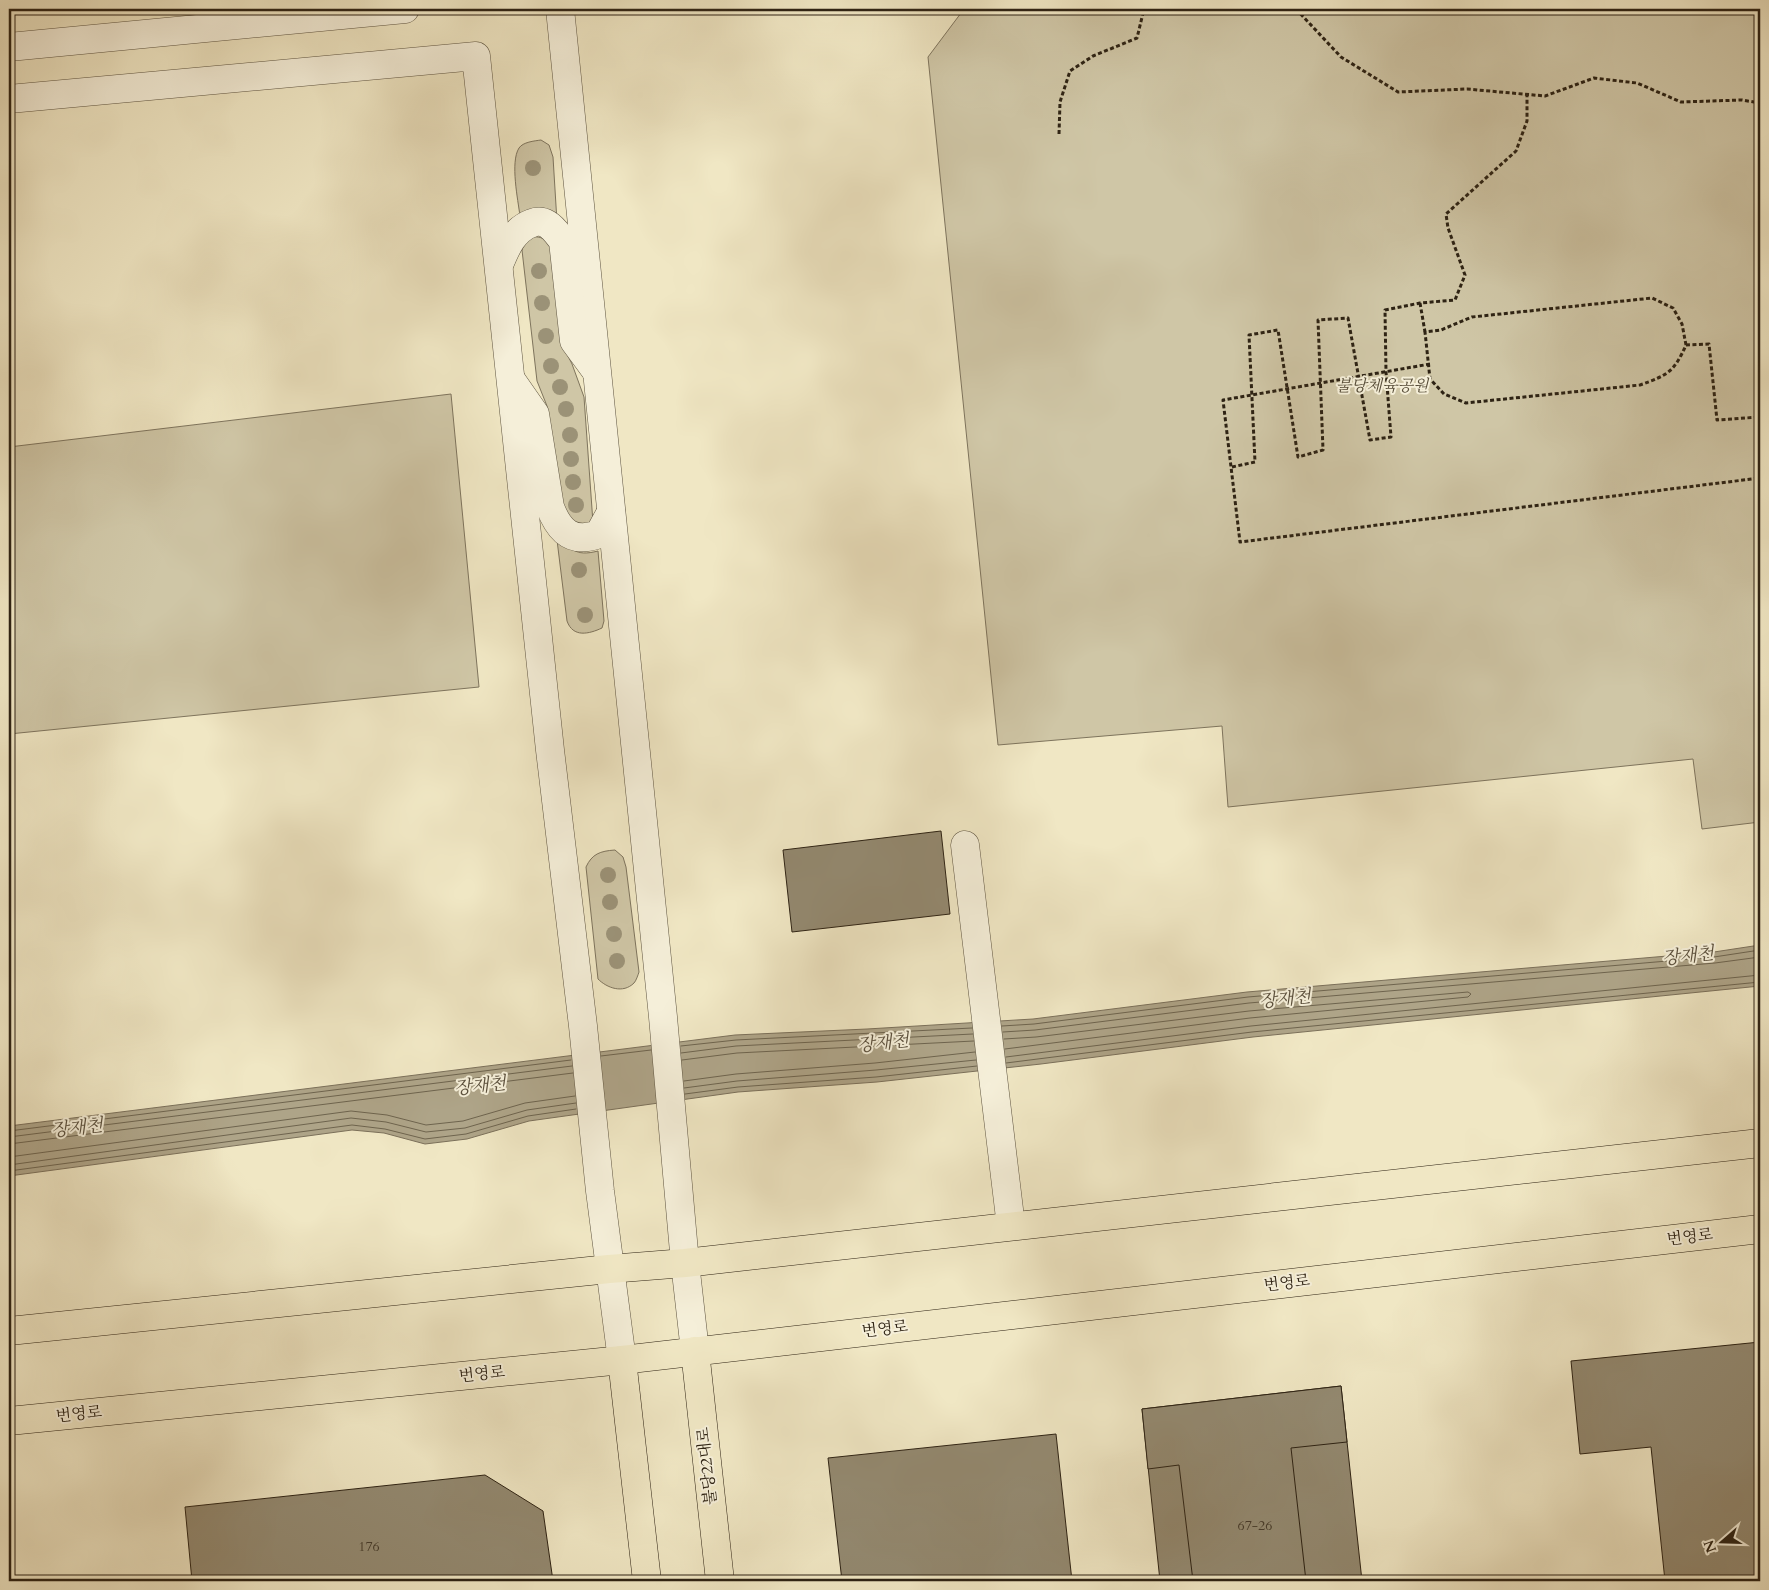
<svg xmlns="http://www.w3.org/2000/svg" width="1769" height="1590" font-family="Cardo,'Noto Serif KR',serif">
<rect width="100%" height="100%" fill="#f0e7c4"/>
<filter id="stains"><feTurbulence type="fractalNoise" baseFrequency=".004" numOctaves="4"/><feColorMatrix values="0 0 0 0 .2 0 0 0 0 .09 0 0 0 0 .02 0 0 0 .5 -.17"/></filter>
<radialGradient id="worn" r=".72"><stop offset=".6" stop-color="#630" stop-opacity="0"/><stop offset="1" stop-color="#630" stop-opacity=".3"/></radialGradient>
<g fill="#cfc6a6" stroke="#7e745d">
<path d="M964 9H1760V822L1702 829 1693 759 1228 807 1222 726 998 745 928 57Z"/>
<path d="M541 140 549 145 553 157 557 222 534 209 525 211 520 216C518 200 510 162 519 148 523 142 534 141 541 140Z"/>
<path d="M532 237C541 236 546 239 552 247L564 348 572 364 584 397 593 523 581 528 560 510 547 406 537 381 522 250 524 242Z"/>
<path d="M451 394 479 687 9 734V447Z"/>
<path d="M556 532C570 549 575 557 598 551L604 621 602 628C589 634 573 638 567 621Z"/>
<path d="M615 850 623 857 626 867 639 972C638 975 636 981 634 983 623 994 607 988 598 979L586 867C592 854 600 851 615 850Z"/>
</g>
<path fill="#aea488" stroke="#7b705a" d="M1760 945V986L1253 1037 1041 1064 877 1082 738 1092 529 1121 467 1139 425 1144 384 1133 352 1130 9 1176V1126L735 1035 867 1029 1033 1019 1247 992 1714 952Z"/>
<g fill="none" stroke-linecap="round" stroke-linejoin="round">
<g stroke="#6e644e" stroke-width="1">
<path d="M1002 1026 1034 1024 1248 997 1714 957 1760 950"/>
<path d="M1003 1032 1035 1030 1249 1003 1715 963 1760 957"/>
<path d="M1004 1039 1036 1037 1249 1011 1468 992 1471 994 1468 997 1250 1018 1005 1049"/>
<path d="M681 1046 736 1040 972 1028"/>
<path d="M681 1053 736 1046 973 1034"/>
<path d="M601 1056 651 1050"/>
<path d="M1006 1057 1251 1026 1760 975"/>
<path d="M682 1060 737 1053 974 1041"/>
<path d="M1006 1063 1252 1032 1760 982"/>
<path d="M684 1081 736 1074 875 1063 975 1052"/>
<path d="M684 1088 737 1081 876 1070 976 1060"/>
<path d="M685 1094 738 1087 876 1077 977 1066"/>
<path d="M9 1131 571 1060"/>
<path d="M9 1137 572 1066"/>
<path d="M9 1144 573 1073"/>
<path d="M9 1157 351 1111 387 1115 426 1125 463 1121 525 1103 575 1096"/>
<path d="M9 1165 351 1118 386 1122 426 1132 465 1128 527 1110 576 1103"/>
<path d="M9 1171 352 1125 385 1129 425 1139 466 1134 528 1116 576 1109"/>
</g>
</g>
<g fill="#938970" stroke="#2e2314">
<path d="M941 831 950 914 792 932 783 850Z"/>
<path d="M1760 1342V1581H1665L1651 1447 1580 1454 1571 1361Z"/>
<path d="M1341 1386 1362 1581H1160L1142 1409Z"/>
<path d="M1341 1386 1347 1442 1291 1448 1306 1581H1193L1179 1465 1148 1469 1142 1409Z"/>
<path d="M1056 1434 1072 1581H842L828 1458Z"/>
<path d="M485 1475 543 1511 553 1581H192L185 1507Z"/>
</g>
<g fill="none" stroke-linecap="round" stroke-linejoin="round">
<g stroke="#5e5440" stroke-width="29">
<g id="minor">
<path d="M560 9 663 1017 685 1263 695 1351"/>
<path d="M9 47 405 9"/>
<path d="M9 99 476 56 550 750 583 1026 600 1191 622 1360"/>
<path d="M499 265C506 248 513 230 532 223 537 221 542 221 547 224 554 228 558 235 563 241L574 341 596 371"/>
<path d="M512 381 535 414 550 507C559 531 572 544 599 534L611 512"/>
<path d="M965 845 1011 1226"/>
</g>
</g>
<g stroke="#2e2314" stroke-width="29">
<g id="major">
<path d="M9 1331 609 1269 685 1263 1760 1143"/>
<path d="M695 1351 720 1581"/>
<path d="M622 1360 647 1581"/>
<path d="M9 1421 622 1360 1760 1229"/>
</g>
</g>
<g stroke="#2e2314" stroke-width="3" stroke-dasharray="4 2.5" stroke-linecap="butt">
<path d="M1296 9 1341 57 1398 92 1467 89 1545 96 1594 78 1637 83 1681 102 1742 100 1760 103"/>
<path d="M1059 134 1060 102 1070 71 1093 56 1137 38 1144 9"/>
<path d="M1420 303 1425 332"/>
<path d="M1686 345 1682 324 1673 308 1652 298 1472 317 1441 330 1425 332 1430 379 1444 394 1466 403 1640 385C1668 375 1674 372 1686 345L1709 344 1717 420 1760 417"/>
<path d="M1430 364 1223 400 1240 542 1760 478"/>
<path d="M1232 467 1255 462 1249 335 1278 330 1298 457 1323 450 1318 320 1348 318 1370 440 1391 437 1386 372 1385 310 1420 303 1455 300 1465 275 1448 228 1446 214 1516 151 1527 121V94"/>
</g>
<use href="#minor" stroke="#f5efd9" stroke-width="28"/>
<use href="#major" stroke="#f0e7c4" stroke-width="28"/>
</g>
<g fill="#9b9277">
<circle cx="533" cy="168" r="8"/>
<circle cx="539" cy="271" r="8"/>
<circle cx="542" cy="303" r="8"/>
<circle cx="546" cy="336" r="8"/>
<circle cx="551" cy="366" r="8"/>
<circle cx="560" cy="387" r="8"/>
<circle cx="566" cy="409" r="8"/>
<circle cx="570" cy="435" r="8"/>
<circle cx="571" cy="459" r="8"/>
<circle cx="573" cy="482" r="8"/>
<circle cx="576" cy="505" r="8"/>
<circle cx="579" cy="570" r="8"/>
<circle cx="585" cy="615" r="8"/>
<circle cx="608" cy="875" r="8"/>
<circle cx="610" cy="902" r="8"/>
<circle cx="614" cy="934" r="8"/>
<circle cx="617" cy="961" r="8"/>
</g>
<g text-anchor="middle" dominant-baseline="central" stroke-width="4" stroke-linejoin="round" paint-order="stroke">
<g font-size="14" fill="#473c2b">
<text x="1255" y="1525">67-26</text>
<text x="369" y="1546">176</text>
</g>
<g font-size="16" font-style="italic" fill="#564c38" stroke="#f5efd9">
<text x="1382" y="386">불당체육공원</text>
</g>
<g font-size="16" fill="#2e2314" stroke="#f5efd9">
<text transform="translate(1690 1237) rotate(-7)">번영로</text>
<text transform="translate(1287 1283) rotate(-7)">번영로</text>
<text transform="translate(885 1329) rotate(-7)">번영로</text>
<text transform="translate(482 1374) rotate(-6)">번영로</text>
<text transform="translate(79 1414) rotate(-6)">번영로</text>
<text transform="translate(707 1466) rotate(-96)">불당22대로</text>
</g>
<g font-size="18" font-style="italic" fill="#5b503d" stroke="#f5efd9">
<text transform="translate(1688 956) rotate(-6)">장재천</text>
<text transform="translate(1285 999) rotate(-6)">장재천</text>
<text transform="translate(883 1043) rotate(-6)">장재천</text>
<text transform="translate(480 1086) rotate(-6)">장재천</text>
<text transform="translate(77 1128) rotate(-6)">장재천</text>
</g>
</g>
<rect width="1769" height="1590" fill="none" stroke="#f0e7c4" stroke-width="30"/>
<rect x="10" y="10" width="1749" height="1570" fill="none" stroke="#2e2314" stroke-width="2.5"/>
<rect x="15" y="15" width="1739" height="1560" fill="none" stroke="#2e2314"/>
<g transform="translate(1722 1542) rotate(250)" stroke="#f5efd9" stroke-width="4" paint-order="stroke">
<path d="M0-4L9 19L0 12L-9 19Z" fill="#2e2314"/>
<text y="-8" font-size="14" font-weight="bold" text-anchor="middle" fill="#2e2314">N</text>
</g>
<rect width="100%" height="100%" filter="url(#stains)"/>
<rect width="100%" height="100%" fill="url(#worn)"/>
</svg>
